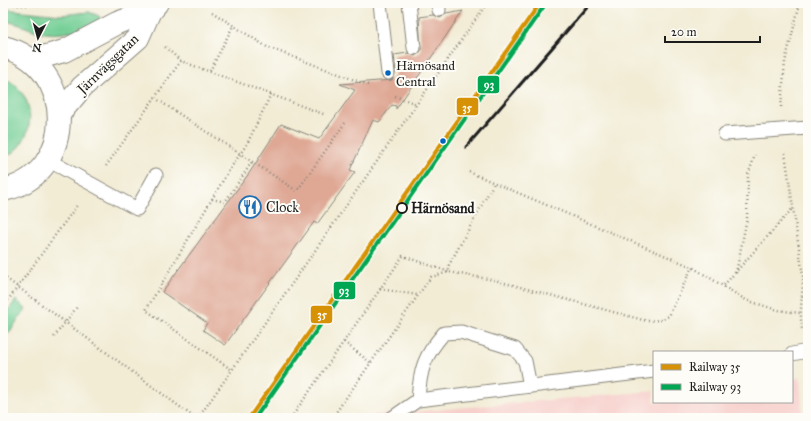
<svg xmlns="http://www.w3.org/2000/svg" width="811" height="421" font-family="'IM FELL Great Primer',serif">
<rect width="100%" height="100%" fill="#fdfcf7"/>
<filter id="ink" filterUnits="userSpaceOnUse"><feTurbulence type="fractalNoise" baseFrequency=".025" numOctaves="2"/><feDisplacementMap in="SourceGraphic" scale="8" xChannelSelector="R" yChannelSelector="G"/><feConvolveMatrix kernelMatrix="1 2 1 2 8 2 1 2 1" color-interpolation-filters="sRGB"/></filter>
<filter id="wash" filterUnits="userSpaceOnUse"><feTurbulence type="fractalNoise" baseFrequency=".012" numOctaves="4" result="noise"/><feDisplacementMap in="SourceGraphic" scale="16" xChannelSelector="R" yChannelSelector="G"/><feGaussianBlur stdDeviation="0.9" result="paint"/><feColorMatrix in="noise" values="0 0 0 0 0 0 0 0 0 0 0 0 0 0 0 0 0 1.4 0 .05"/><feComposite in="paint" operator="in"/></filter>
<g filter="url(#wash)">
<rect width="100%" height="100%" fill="#f2ecd5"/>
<path fill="#f7d0cc" d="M800 378 803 418H362L363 416 654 391V402H792V379Z"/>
<g fill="#75cf96" stroke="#487659">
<path d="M3 9 61 15 89 12 99 16 103 20C85 28 65 36 45 33 31 31 18 22 3 21Z"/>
<path d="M3 77C10 81 18 86 22 93 38 115 28 148 3 158Z"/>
<path d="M16 300 26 309 3 341V318Z"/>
</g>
<g id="blocks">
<path fill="#dfa895" d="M463 11 396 109V106L392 105 379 122 373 120 350 170 355 172 317 224 314 222 225 345 203 330 207 323 162 292 250 172 281 124 319 139 355 90 340 84 392 80 396 72 394 55 408 53 415 56 421 51 419 17 433 15 440 18 446 14Z"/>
</g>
</g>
<g filter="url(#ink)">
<use href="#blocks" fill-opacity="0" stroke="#878478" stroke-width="1"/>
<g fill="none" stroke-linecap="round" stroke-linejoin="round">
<g stroke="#878478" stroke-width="15">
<g id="lane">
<path d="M380 3 388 73"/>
<path d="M409 3 414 48"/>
<path d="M438 3 439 10"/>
<path d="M725 134 808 128"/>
<path d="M48 160 137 209 156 175"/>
<path d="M792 354 808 351"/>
<path d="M418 400C420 369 424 356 444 333L461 332 515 349 525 361 530 386"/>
<path d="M392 418 418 400 654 371"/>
</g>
</g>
<g stroke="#878478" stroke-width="24">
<g id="secondary">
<path d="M3 47C77 64 78 175 3 190"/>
<path d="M32 60 64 51 117 23 150 11"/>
<path d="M60 113 82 87 138 38 150 11 157 3"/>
</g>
</g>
<g stroke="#878478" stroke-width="2.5" stroke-dasharray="1 3" stroke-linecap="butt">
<path d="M6 3 18 5 91 4"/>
<path d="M212 12 267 47 368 85"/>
<path d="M165 47 181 61 326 115"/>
<path d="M210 71 233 26"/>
<path d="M271 94 247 144 228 172 146 310 232 370 487 3"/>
<path d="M395 96 417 104"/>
<path d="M155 98 297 191 345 123"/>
<path d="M781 107 785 62 800 3"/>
<path d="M785 153 803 276C803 294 799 311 802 329"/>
<path d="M106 166 181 61"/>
<path d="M469 172 692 267 746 300 777 310 800 313"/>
<path d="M212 199 225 202 252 162"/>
<path d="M736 273 747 218 748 175 755 155"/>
<path d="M3 276 195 418"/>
<path d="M724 285 793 208"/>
<path d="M380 289 418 295"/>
<path d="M3 307 78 204"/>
<path d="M54 337 77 307"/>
<path d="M344 342 371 363"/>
<path d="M198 418 232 370"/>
<path d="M291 418 403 256 449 272V265L494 183"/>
<path d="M332 418 431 277 449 272 494 280 647 321 661 320 669 316 692 267"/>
</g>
<use href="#lane" stroke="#fff" stroke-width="13"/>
<use href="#secondary" stroke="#fff" stroke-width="22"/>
<path stroke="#1c1c1c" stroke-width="3" d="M466 147 591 3"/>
<g stroke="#fdfcf7" stroke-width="7">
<path id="rail-1" d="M249 418 540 3"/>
</g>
<g stroke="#fdfcf7" stroke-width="7">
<path id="rail-2" d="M255 418 544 6"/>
</g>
<use href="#rail-1" stroke="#d69104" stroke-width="4"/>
<use href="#rail-2" stroke="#00a651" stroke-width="4"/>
</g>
</g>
<defs>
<g id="restaurant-ring" transform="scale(1.15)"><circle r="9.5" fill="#fdfcf7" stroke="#1f6fb2" stroke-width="1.5"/><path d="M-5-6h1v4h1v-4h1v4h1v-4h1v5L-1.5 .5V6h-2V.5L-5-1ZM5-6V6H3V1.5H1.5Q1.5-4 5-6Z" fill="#1f6fb2"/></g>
</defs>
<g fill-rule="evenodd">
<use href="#restaurant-ring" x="250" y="207"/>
</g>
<g fill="#0065bd" stroke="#fdfcf7" stroke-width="1.5">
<circle cx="388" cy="73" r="3.5"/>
<circle cx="443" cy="141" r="3.5"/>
</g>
<circle fill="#fdfcf7" stroke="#1c1c1c" stroke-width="2" cx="402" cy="208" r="5"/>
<g text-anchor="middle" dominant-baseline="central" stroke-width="4" stroke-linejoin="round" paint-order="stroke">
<g font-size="13" fill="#1c1c1c" stroke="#fdfcf7" text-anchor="start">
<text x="396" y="66">Härnösand<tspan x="396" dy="16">Central</tspan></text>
</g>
<g font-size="14" fill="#1c1c1c" stroke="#fdfcf7">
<text transform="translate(108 64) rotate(-44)">Järnvägsgatan</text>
</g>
<g font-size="14" fill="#1c1c1c" stroke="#fdfcf7" text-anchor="start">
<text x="266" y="207">Clock</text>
</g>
<g font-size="14" font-weight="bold" fill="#1c1c1c" stroke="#fdfcf7" text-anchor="start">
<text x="411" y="208">Härnösand</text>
</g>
</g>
<g stroke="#fdfcf7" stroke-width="1.5">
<rect x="477" y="75" width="23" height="19" rx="4" fill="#00a651"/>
<rect x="456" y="97" width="23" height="19" rx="4" fill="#d69104"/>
<rect x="333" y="281" width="23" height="19" rx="4" fill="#00a651"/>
<rect x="310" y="305" width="23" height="19" rx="4" fill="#d69104"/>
</g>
<g font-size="11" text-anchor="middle" font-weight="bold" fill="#fff">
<text x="489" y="88">93</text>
<text x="467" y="111">35</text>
<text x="344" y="294">93</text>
<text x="322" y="318">35</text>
</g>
<rect width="811" height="421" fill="none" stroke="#fdfcf7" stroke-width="16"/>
<rect x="653" y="351" width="140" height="52" fill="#fdfcf7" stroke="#a3a29f"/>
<rect x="661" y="364" width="20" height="6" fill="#d69104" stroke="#a3a29f"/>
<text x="689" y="371" font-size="12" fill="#1c1c1c">Railway 35</text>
<rect x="661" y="384" width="20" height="6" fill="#00a651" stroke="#a3a29f"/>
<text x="689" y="391" font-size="12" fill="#1c1c1c">Railway 93</text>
<g transform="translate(38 38) rotate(186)" stroke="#fdfcf7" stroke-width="3" paint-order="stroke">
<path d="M0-3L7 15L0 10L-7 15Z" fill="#1c1c1c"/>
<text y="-6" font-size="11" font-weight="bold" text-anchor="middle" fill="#1c1c1c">N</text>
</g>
<path d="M665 36v6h95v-6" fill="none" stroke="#1c1c1c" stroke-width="2"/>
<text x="671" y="36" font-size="12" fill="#1c1c1c" stroke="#fdfcf7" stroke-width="3" paint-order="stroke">20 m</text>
</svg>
